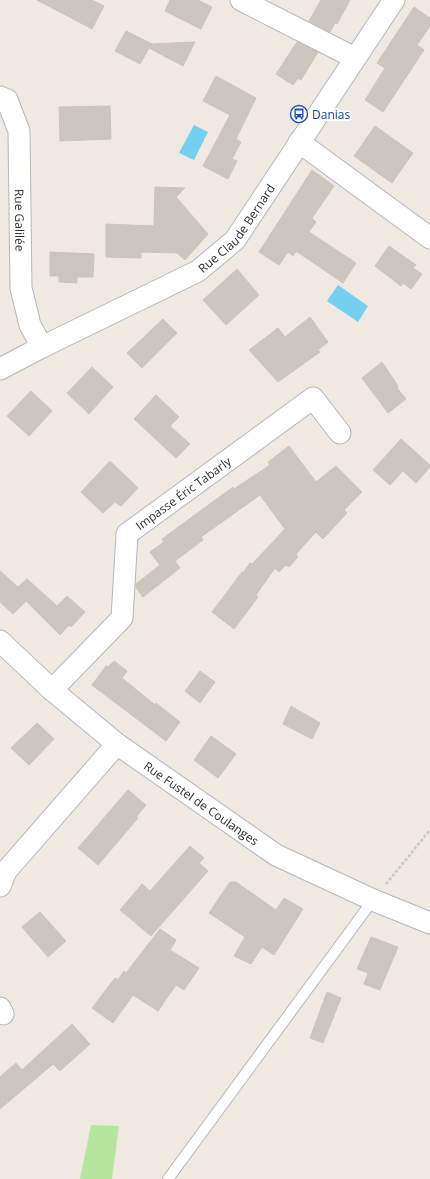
<svg xmlns="http://www.w3.org/2000/svg" width="430" height="1179" font-family="'Open Sans',sans-serif">
<rect width="100%" height="100%" fill="#efe9e1"/>
<path fill="#b6e59e" d="M91 1125 119 1126 112 1179H80Z"/>
<g fill="#75cff0">
<path d="M194 125 208 132 194 160 179 153Z"/>
<path d="M338 285 368 306 358 322 327 301Z"/>
</g>
<g fill="#cbc7bf" stroke="#cbc5ba">
<path d="M37 0H92L104 6 92 29Z"/>
<path d="M170 0H198L212 7 201 29 165 11Z"/>
<path d="M321 0H350L337 24 335 23 330 32 309 21Z"/>
<path d="M414 7 430 18V26L417 45 424 50 383 112 365 100 385 68 377 63Z"/>
<path d="M126 31 152 44 195 42 183 66 149 48 140 64 115 51Z"/>
<path d="M297 42 318 52 301 80 298 78 293 85 276 74Z"/>
<path d="M216 76 256 98 236 139 241 142 232 159 237 161 228 179 203 166 230 115 203 101Z"/>
<path d="M110 106 111 139 60 141 59 107Z"/>
<path d="M375 126 413 153 392 183 354 156Z"/>
<path d="M312 170 334 186 312 218 316 222 309 232 356 263 343 283 296 251 293 256 288 252 279 265 259 252Z"/>
<path d="M155 187 185 188 176 197 208 234 185 260 177 253 141 252V258L106 257V224L154 226Z"/>
<path d="M389 246 416 265 413 268 422 274 411 289 403 283 401 286 375 266Z"/>
<path d="M50 252 94 254 93 277H77V283L59 282V276H50Z"/>
<path d="M237 269 259 295 226 325 203 300Z"/>
<path d="M310 317 328 342 318 350 320 352 278 382 249 350 278 328 285 337Z"/>
<path d="M163 319 177 333 142 368 127 353Z"/>
<path d="M382 362 398 386 397 388 406 399 388 413 362 378Z"/>
<path d="M92 367 113 387 89 414 67 393Z"/>
<path d="M31 391 52 411 29 436 7 416Z"/>
<path d="M156 395 179 417 170 426 190 444 176 458 134 419Z"/>
<path d="M401 439 430 465V467L416 483 403 471 390 485 373 470Z"/>
<path d="M289 446 316 482 336 466 362 492 344 510 347 513 323 539 316 532 296 554 298 557 289 567 286 565 279 572 275 568 256 595 258 597 234 629 212 612 242 572 243 573 250 563 252 564 285 529 260 495 201 537 203 540 175 561 180 568 143 597 136 588V584L160 565 150 552 164 542 162 539 233 487 234 489 270 465 268 462Z"/>
<path d="M110 461 138 488 121 506 115 502 103 513 81 492Z"/>
<path d="M0 571 18 587 27 579 57 606 67 596 85 612 71 627 69 625 60 635 26 601 13 614 0 602Z"/>
<path d="M114 661 127 671 122 678 155 705 156 703 180 722 166 741 92 685 106 666 108 667Z"/>
<path d="M200 671 215 682 200 703 185 691Z"/>
<path d="M291 706 320 723 312 739 283 724Z"/>
<path d="M37 723 54 739 29 765 11 748Z"/>
<path d="M211 736 236 754 218 778 194 760Z"/>
<path d="M128 790 146 805 136 817 138 818 98 865 78 848Z"/>
<path d="M190 846 204 858 199 863 208 871 151 936 120 910 142 884 150 891Z"/>
<path d="M230 882H236L276 910 284 898 303 909 274 955 262 947 251 964 234 956 245 937 209 913Z"/>
<path d="M40 912 66 941 48 957 22 927Z"/>
<path d="M160 929 176 940 170 950 199 968 184 990 176 985 158 1011 133 995 113 1023 92 1008 115 978 118 980 124 971 126 973Z"/>
<path d="M371 937 398 947 380 990 364 984 368 973 357 969Z"/>
<path d="M327 992 341 998 323 1043 310 1038Z"/>
<path d="M72 1024 90 1044 60 1071 53 1064 0 1109V1077L16 1063 22 1070Z"/>
</g>
<g fill="none" stroke-linecap="round" stroke-linejoin="round">
<g stroke="#b4b7c1" stroke-width="12">
<path id="service" d="M168 1179 373 900"/>
</g>
<g stroke="#b4b7c1" stroke-width="23">
<g id="minor">
<path d="M241 0 355 58"/>
<path id="s1" d="M0 97 7 100 19 131 21 288 30 325 42 347"/>
<path d="M299 142 430 238"/>
<path id="s2" d="M0 369 42 347 198 271 235 240 394 0"/>
<path id="s3" d="M0 641 52 690 117 744 276 855 373 900 430 923"/>
<path id="s4" d="M52 690 122 618 127 534 313 398 340 433"/>
<path d="M0 886 6 871 117 744"/>
<path d="M0 1008 3 1014"/>
</g>
</g>
<path stroke="#c9c9c9" stroke-width="2.5" stroke-dasharray="3 2" stroke-linecap="butt" d="M386 884 430 830"/>
<use href="#service" stroke="#fff" stroke-width="10"/>
<use href="#minor" stroke="#fff" stroke-width="21"/>
</g>
<defs>
<g id="bus-ring" transform="scale(0.9)"><circle r="9.5" fill="#fff" stroke="#1a4fb4" stroke-width="1.5"/><path d="M-5-6H5V4H4V6H2V4H-2V6H-4V4H-5ZM-3.5-4V0h7V-4ZM-3.5 1.2v1.5H-2V1.2ZM2 1.2v1.5H3.5V1.2Z" fill="#1a4fb4"/></g>
</defs>
<g fill-rule="evenodd">
<use href="#bus-ring" x="299" y="114"/>
</g>
<g text-anchor="middle" dominant-baseline="central" stroke-width="4" stroke-linejoin="round" paint-order="stroke">
<g font-size="12" fill="#164399" stroke="#fff" text-anchor="start">
<text x="312" y="114">Danias</text>
</g>
<g font-size="12" fill="#2e2e2e" stroke="#fff">
<text stroke="none"><textPath href="#s1" startOffset="130">Rue Galilée</textPath></text>
<text stroke="none"><textPath href="#s2" startOffset="279">Rue Claude Bernard</textPath></text>
<text stroke="none"><textPath href="#s4" startOffset="254">Impasse Éric Tabarly</textPath></text>
<text stroke="none"><textPath href="#s3" startOffset="259">Rue Fustel de Coulanges</textPath></text>
</g>
</g>
</svg>
